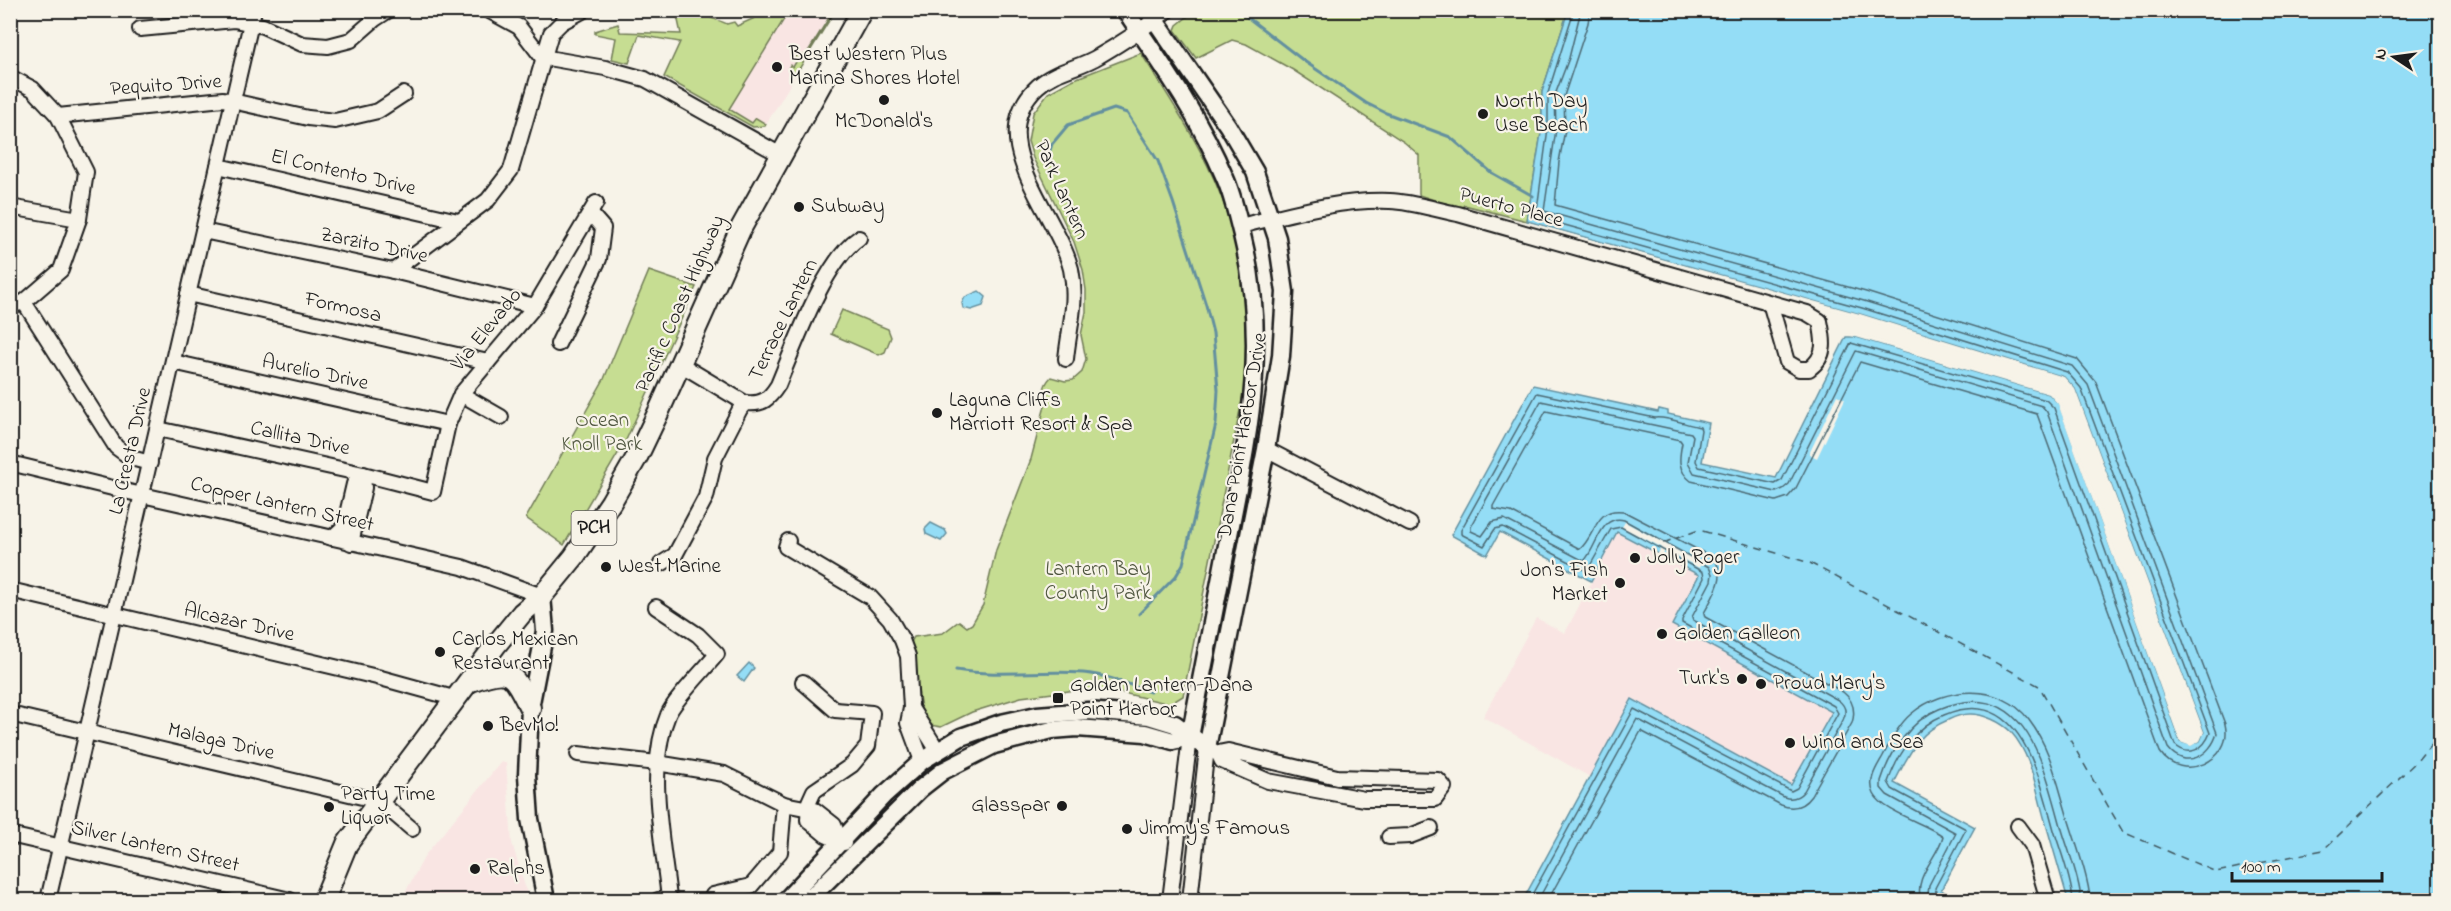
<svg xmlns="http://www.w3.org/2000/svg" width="2451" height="911" font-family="'Indie Flower',sans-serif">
<rect width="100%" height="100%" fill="#f7f3e8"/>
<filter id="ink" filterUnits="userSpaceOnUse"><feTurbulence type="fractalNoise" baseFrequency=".0167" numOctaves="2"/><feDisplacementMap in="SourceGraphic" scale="12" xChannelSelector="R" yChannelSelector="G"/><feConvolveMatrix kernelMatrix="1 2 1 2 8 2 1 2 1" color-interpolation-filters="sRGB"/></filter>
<g filter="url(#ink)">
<g fill="#f9e5e3">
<path d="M789 11H835L765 126 753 127 727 112Z"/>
<path d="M1617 532 1699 575 1672 625 1832 712 1792 786 1633 699 1590 777 1483 717 1536 618 1565 633Z"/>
<path d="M501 762 506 763 512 843 529 900H401L426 854Z"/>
</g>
<g fill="#c6dd92" stroke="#717c57" stroke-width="1.5">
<path d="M676 11H701C707 19 718 19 727 24L734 22 737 26 757 17 759 11H789L729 109 752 123 756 118 766 124 765 126 753 127 664 77 680 42 639 35 629 63 612 59 616 38 595 34V31L618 24 620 32 681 34Z"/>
<path d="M833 11H835L796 74 788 69 790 65 793 67 796 62 794 60 796 56 806 55Z"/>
<path d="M1191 11H1568L1542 92V127L1527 221 1464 205 1462 209 1419 195V155L1404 142 1293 70 1246 44 1232 40 1196 58 1175 30 1177 25 1192 13Z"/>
<path d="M1141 53C1167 94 1194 135 1214 179 1243 244 1249 320 1244 390L1183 696 1170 704 1123 693 1077 690 1021 697 972 712 941 727 925 724C917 698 917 671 910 644L914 637 943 633 959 621 967 627 972 624 983 605 996 550 1031 459 1046 402C1042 393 1044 384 1051 377L1065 381 1073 380 1082 372 1086 359 1081 335 1086 312V290L1083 270 1074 242 1033 158 1028 141 1033 113 1048 93 1072 80Z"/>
<path d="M649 271 696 287 626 440 564 545 526 518 604 379Z"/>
<path d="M842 310 888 329 891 337 885 352 879 355 831 334Z"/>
</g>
<g fill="#94ddf6" stroke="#64909f" stroke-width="1.5">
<path d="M1568 11H2440V900H2068C2060 873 2052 845 2044 817 2036 789 2031 754 2011 732 2001 722 1984 714 1970 714 1962 714 1956 716 1948 720 1916 733 1909 755 1894 783L1975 827 1941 890 1958 900H1523L1632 699 1791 785 1832 712 1672 625 1699 575 1617 532 1591 581 1500 532 1487 555 1451 535 1533 385 1658 412 1659 409 1668 411V414L1709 423 1702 462 1776 478 1846 337H1856L2049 394 2059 404 2180 742 2191 745 2200 741 2204 732 2075 389 2064 377 1860 314 1527 221 1542 127V92Z"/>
<path d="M979 291 986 297 983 306 971 310 963 308 962 303 965 297Z"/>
<path d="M931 523 945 530 947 534 941 541 926 534 925 529Z"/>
<path d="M749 663 754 668 744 682 737 676Z"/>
</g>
<g fill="#f7f3e8">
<path d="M1524 221 1860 314 2064 377 2075 389 2204 732 2200 741 2191 746 2180 742 2058 404 2049 394 1856 337 1844 335 1857 334 2050 392 2061 402 2183 740 2191 742 2197 739 2201 732 2073 391 2062 380 1859 317 1526 224Z"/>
<path d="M1837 395 1845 399 1817 458 1809 454Z"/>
<path d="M1625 522 1701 563 1699 568 1666 550 1662 556 1658 554 1661 547 1622 527Z"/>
</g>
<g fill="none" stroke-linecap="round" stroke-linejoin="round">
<g stroke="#4c6973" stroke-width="1.5">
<path d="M1529 900 1634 709 1791 791 1797 788 1838 713 1834 706 1682 623V620L1704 578 1703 572 1621 527 1611 529 1587 571 1503 527 1495 529 1484 546 1461 534V530L1537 393 1655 418C1665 416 1688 425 1700 427L1701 430 1696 461 1699 467 1775 484 1782 480 1851 343 2046 400 2054 408 2175 745C2189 758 2204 749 2210 733L2081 388 2067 372 1862 308 1536 217 1548 128V93L1574 10"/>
<path d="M1538 900 1637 719 1784 797C1792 800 1798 798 1804 791L1843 720C1847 712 1845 705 1838 700L1693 620 1692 617 1711 581 1712 574 1709 567 1624 520C1600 514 1597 548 1584 561L1504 519 1492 522 1482 536 1471 531V527L1541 401 1691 433 1693 436 1688 462 1694 473 1776 492 1783 489 1789 484 1856 351 2042 406 2047 412 2168 748C2185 770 2211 756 2217 733L2088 385 2072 366 1864 301 1544 211 1556 129 1555 95 1569 58 1581 10"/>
<path d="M1548 900 1641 731 1781 805C1793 810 1803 807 1811 796L1852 723C1856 710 1853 700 1843 692L1705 617 1704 613C1714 594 1732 571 1708 555L1623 511C1595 507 1596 535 1580 549L1511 512 1493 509V506L1546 411 1680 440 1682 443C1679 458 1677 470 1691 481L1776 501 1788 497 1796 488 1860 362 2037 414 2160 752C2181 784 2234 761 2225 724L2096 382 2077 359 1866 292 1555 205 1559 162 1565 130 1564 96 1588 23 1590 10"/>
<path d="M1921 900C1913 877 1938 857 1943 836 1927 824 1883 812 1874 794 1867 780 1877 767 1883 756 1891 741 1898 725 1911 714 1944 686 2001 682 2029 720 2049 746 2056 777 2065 808 2072 833 2089 877 2090 900"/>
<path d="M1932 900 1928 894 1929 885 1956 833 1887 795 1881 788V781C1890 752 1911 720 1939 709 2025 674 2044 765 2061 826 2067 848 2080 878 2081 900"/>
<path d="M1946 900 1937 895 1935 888 1966 829 1892 789 1888 782C1898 754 1916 726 1944 715 2021 683 2039 777 2054 830 2061 853 2071 877 2073 900"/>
</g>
<g stroke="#64909f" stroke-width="3">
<path d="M1238 10 1304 61 1366 103 1386 113 1450 137 1492 173 1533 196"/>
<path d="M1047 160 1052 144 1068 125 1114 109 1127 113 1158 161 1173 202 1206 305 1213 333 1218 390 1216 424 1183 564 1176 576 1139 614"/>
<path d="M956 670C999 677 1040 670 1083 673 1106 675 1128 684 1150 692"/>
</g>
<path stroke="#40565d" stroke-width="1.5" stroke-dasharray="8 6" stroke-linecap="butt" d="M1663 543 1699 530 1810 563 2039 686 2123 832 2216 872 2323 850 2417 761 2440 733"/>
<g stroke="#1c1c1c" stroke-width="18">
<g id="minor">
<path d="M488 10 519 27 542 57 605 68 645 79 781 155"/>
<path d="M140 29 234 20 263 26 302 44 328 46 351 40 375 19 389 10"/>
<path d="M10 77 33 89 58 116 223 99 308 118 335 121 378 111 404 94"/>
<path d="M218 166 458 221"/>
<path d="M10 207 79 219"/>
<path d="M1240 226C1289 214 1339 199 1390 201 1413 202 1436 210 1458 214L1807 313 1820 321C1824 341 1827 356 1809 369H1799L1787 362 1771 306 1767 303"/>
<path d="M203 231 393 271 535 306"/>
<path d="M393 271 488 200 511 170 551 33 562 22 584 10"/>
<path d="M188 294 488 362"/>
<path d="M24 302 116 447 131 458 150 463"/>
<path d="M10 306 24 302 61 270 79 219 86 172 58 116"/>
<path d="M558 344 599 259 603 228 590 213"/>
<path d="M1066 359C1069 328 1078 301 1071 269 1057 213 980 139 1038 86 1056 70 1080 68 1099 56 1123 42 1146 27 1168 10"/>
<path d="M173 362 448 424"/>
<path d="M680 364 745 403"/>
<path d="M461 394 501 417"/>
<path d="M158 429 363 474 433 492 448 424 461 394 535 306 596 203"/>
<path d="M1266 449 1410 524"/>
<path d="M10 463 129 492 462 567 542 596"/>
<path d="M332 538 344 527 354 484 363 474 364 488 351 543"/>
<path d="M788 541 786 547 870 597 890 619 902 640 908 656 911 708 908 723 922 761"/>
<path d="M661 564 675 555 706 497 715 458 740 409 745 403C763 405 769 399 778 385 794 347 825 260 859 238"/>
<path d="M10 590 377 677 457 699"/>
<path d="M656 607 698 635 717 654C706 668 673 701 668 715 646 767 663 843 669 898L658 900"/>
<path d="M803 682 835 710 872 713 868 746 852 765 814 791 809 802 808 820 826 835 844 843"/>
<path d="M911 708 938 751"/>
<path d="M10 714 379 801 412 829"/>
<path d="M578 754 657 763 724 774 784 804 815 810 834 825 840 840"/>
<path d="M2018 826 2032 845 2048 900"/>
<path d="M10 835 290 900"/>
<path d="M1389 837 1410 836 1431 828"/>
<path d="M713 895 751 886 780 852 784 804"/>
<path d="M48 900 254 10"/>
<path d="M1170 900 1190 737"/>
<path d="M1190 900 1207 748 1218 753 1222 761 1268 781 1364 799H1435L1444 787 1438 780 1337 777 1228 751 1218 753"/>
</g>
</g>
<g stroke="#1c1c1c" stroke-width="21">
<g id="major">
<path d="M1125 10C1162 64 1200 118 1225 178 1233 196 1237 216 1242 235 1269 346 1249 431 1228 540 1215 606 1203 672 1190 737"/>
<path d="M542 596 545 631 530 708 527 775 530 819 546 900"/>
<path d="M786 900 884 795 922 761 961 737 1001 723 1037 715 1088 711 1149 716 1175 724 1207 748 1266 449 1281 356 1285 292 1277 238 1255 172 1228 126 1148 10"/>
<path d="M808 900 920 789 943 771 994 745 1052 730 1077 728 1145 733 1173 741 1190 737"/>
</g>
</g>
<g stroke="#1c1c1c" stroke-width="24">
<g id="highway">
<path d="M471 681C511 666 512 672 530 708"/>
<path d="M324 900 347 844 495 646 522 613 542 596 574 557 611 502 638 455 659 411 740 230 862 10"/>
</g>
</g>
<use href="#minor" stroke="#f7f3e8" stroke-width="14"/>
<use href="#major" stroke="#f7f3e8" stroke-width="16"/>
<use href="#highway" stroke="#f7f3e8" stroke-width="20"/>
</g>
</g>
<g fill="#1c1c1c" stroke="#f7f3e8" stroke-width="2">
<circle cx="777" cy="67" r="6"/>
<circle cx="884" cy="100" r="6"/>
<circle cx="1483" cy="114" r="6"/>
<circle cx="799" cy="207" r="6"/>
<circle cx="937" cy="413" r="6"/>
<circle cx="1635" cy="558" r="6"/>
<circle cx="606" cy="567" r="6"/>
<circle cx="1620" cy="583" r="6"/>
<circle cx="1662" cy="634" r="6"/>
<circle cx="440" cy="652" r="6"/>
<circle cx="1742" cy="679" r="6"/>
<circle cx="1761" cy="684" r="6"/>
<rect x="1052" y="692" width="12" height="12" rx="3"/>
<circle cx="488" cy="726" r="6"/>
<circle cx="1790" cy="743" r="6"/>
<circle cx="1062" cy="806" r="6"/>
<circle cx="329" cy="807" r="6"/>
<circle cx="1127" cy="829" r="6"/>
<circle cx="475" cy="869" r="6"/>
</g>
<g text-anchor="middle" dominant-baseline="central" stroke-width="4.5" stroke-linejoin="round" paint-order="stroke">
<rect fill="#f7f3e8" stroke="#5e5c59" stroke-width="1.5" x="571.5" y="511" width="45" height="34" rx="4.5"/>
<g font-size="20" font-weight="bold" fill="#1c1c1c">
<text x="594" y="528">PCH</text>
</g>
<g font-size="21" fill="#1c1c1c" stroke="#f7f3e8" text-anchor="start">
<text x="789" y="55">Best Western Plus<tspan x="789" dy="24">Marina Shores Hotel</tspan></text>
<text x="1495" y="102">North Day<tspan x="1495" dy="24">Use Beach</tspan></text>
<text x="884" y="122" text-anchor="middle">McDonald's</text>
<text x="811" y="207">Subway</text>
<text x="949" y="401">Laguna Cliffs<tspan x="949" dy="24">Marriott Resort &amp; Spa</tspan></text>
<text x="1647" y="558">Jolly Roger</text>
<text x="618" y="567">West Marine</text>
<text x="1608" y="571" text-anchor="end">Jon's Fish<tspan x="1608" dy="24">Market</tspan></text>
<text x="1674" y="634">Golden Galleon</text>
<text x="452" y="640">Carlos Mexican<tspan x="452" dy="24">Restaurant</tspan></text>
<text x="1730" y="679" text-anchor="end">Turk's</text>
<text x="1773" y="684">Proud Mary's</text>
<text x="1070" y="686">Golden Lantern-Dana<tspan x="1070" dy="24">Point Harbor</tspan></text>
<text x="500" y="726">BevMo!</text>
<text x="1802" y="743">Wind and Sea</text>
<text x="341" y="795">Party Time<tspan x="341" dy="24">Liquor</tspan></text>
<text x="1050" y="806" text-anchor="end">Glasspar</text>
<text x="1139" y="829">Jimmy's Famous</text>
<text x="487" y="869">Ralphs</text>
</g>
<g font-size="21" fill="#1c1c1c" stroke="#f7f3e8">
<text transform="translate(166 86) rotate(-4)">Pequito Drive</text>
<text transform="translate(343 173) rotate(13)">El Contento Drive</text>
<text transform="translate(1061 190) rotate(66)">Park Lantern</text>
<text transform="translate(1511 208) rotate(15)">Puerto Place</text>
<text transform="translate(374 246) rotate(12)">Zarzito Drive</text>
<text transform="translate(681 304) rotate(-66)">Pacific Coast Highway</text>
<text transform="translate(343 308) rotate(13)">Formosa</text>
<text transform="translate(784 320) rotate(-64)">Terrace Lantern</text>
<text transform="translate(487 330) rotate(-51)">Via Elevado</text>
<text transform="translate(315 373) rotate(12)">Aurelio Drive</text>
<text transform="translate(1243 436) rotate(-80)">Dana Point Harbor Drive</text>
<text transform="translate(300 439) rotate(12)">Callita Drive</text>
<text transform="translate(131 451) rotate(-77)">La Cresta Drive</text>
<text transform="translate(282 505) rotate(13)">Copper Lantern Street</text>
<text transform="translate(239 623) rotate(13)">Alcazar Drive</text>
<text transform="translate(221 742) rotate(13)">Malaga Drive</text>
<text transform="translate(155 847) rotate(13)">Silver Lantern Street</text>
</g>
<g font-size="21" fill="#4f563f" stroke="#f7f3e8">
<text x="602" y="421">Ocean<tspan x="602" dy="24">Knoll Park</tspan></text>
<text x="1098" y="570">Lantern Bay<tspan x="1098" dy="24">County Park</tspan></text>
</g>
</g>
<rect width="2451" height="911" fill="none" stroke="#f7f3e8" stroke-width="36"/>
<rect x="18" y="18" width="2415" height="875" fill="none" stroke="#1c1c1c" stroke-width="2" filter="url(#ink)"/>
<g transform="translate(2394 57) rotate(283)" stroke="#f7f3e8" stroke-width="4.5" paint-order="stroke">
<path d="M0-4.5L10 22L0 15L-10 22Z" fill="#1c1c1c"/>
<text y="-9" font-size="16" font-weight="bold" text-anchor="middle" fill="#1c1c1c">N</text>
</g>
<path d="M2232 872v9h150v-9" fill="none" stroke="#1c1c1c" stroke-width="3"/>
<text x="2241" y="872" font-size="18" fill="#1c1c1c" stroke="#f7f3e8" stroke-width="4.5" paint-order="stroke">100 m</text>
</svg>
